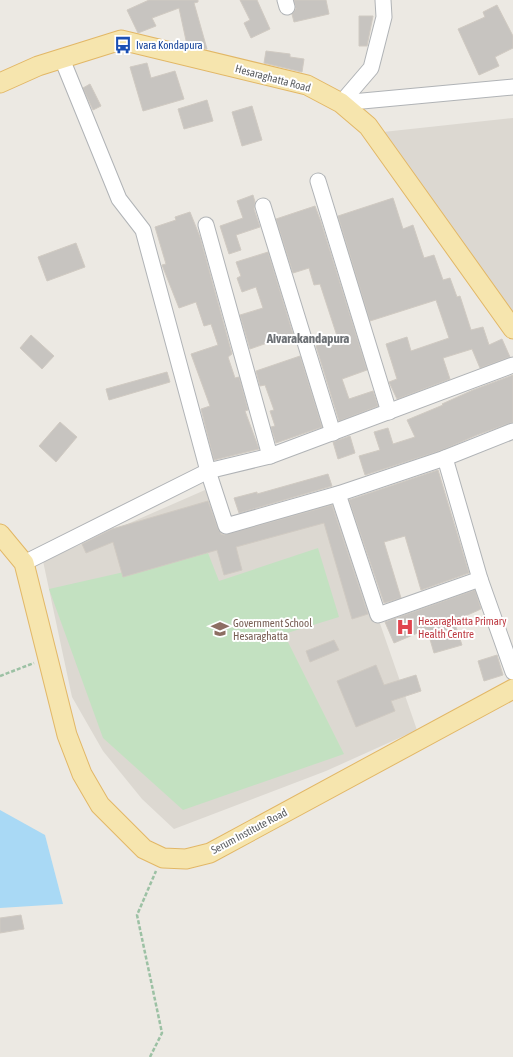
<svg xmlns="http://www.w3.org/2000/svg" width="513" height="1057" font-family="'Asap Condensed',sans-serif">
<rect width="100%" height="100%" fill="#ece9e3"/>
<g fill="#dcd8d1">
<path d="M513 118V313L383 132Z"/>
<path d="M205 490 226 530 336 497 417 730 326 771 174 829 142 799 103 751 72 697 43 561Z"/>
</g>
<path fill="#c3e1c1" d="M318 548 339 617 284 634 344 754 183 810 103 738 49 589 208 553 219 581Z"/>
<path fill="#a9d9f5" d="M0 810 45 835 63 904 0 908Z"/>
<g fill="#c7c4c0" stroke="#d0cac2">
<path d="M149 0H198V2L194 3 207 49 187 45 179 8 152 18 156 26 138 33 127 10Z"/>
<path d="M240 0H257L270 29 251 38 244 23 250 20Z"/>
<path d="M294 0H326L329 14 294 22 292 14 296 9Z"/>
<path d="M497 5 513 36V48L495 57 499 66 479 75 458 29 485 17 483 12Z"/>
<path d="M359 16H373L367 46H359Z"/>
<path d="M266 51 290 54V57L304 59 302 72 264 63Z"/>
<path d="M147 63 151 78 175 71 184 99 143 111 130 67Z"/>
<path d="M90 84 101 106 93 110 83 88Z"/>
<path d="M207 100 213 121 184 129 178 109Z"/>
<path d="M252 106 262 140 242 146 232 112Z"/>
<path d="M253 195 255 202 254 209 260 227 236 235 241 250 229 254 220 226 243 218 237 201Z"/>
<path d="M393 198 403 229 413 225 424 258 434 255 443 280 450 278 457 297 460 296 471 330 483 327 489 345 502 339 510 357 480 368 472 349 443 358 450 379 397 399 389 382 397 379 386 344 407 337 411 351 449 338 436 300 370 321 338 216Z"/>
<path d="M315 206 321 222 367 370 342 379 349 399 373 391 378 406 339 421 316 346 338 339 320 284 314 285 309 268 293 273 276 219Z"/>
<path d="M190 212 200 237 232 354 228 357 235 378 239 377 248 410 245 411 259 449 214 460 201 409 210 406 191 354 218 345 211 324 204 326 196 302 179 308 162 265 166 264 155 227 176 220 175 217Z"/>
<path d="M76 243 85 267 47 281 38 257Z"/>
<path d="M268 252 293 334 250 349 240 315 263 308 256 287 242 292 237 278 241 276 236 262Z"/>
<path d="M31 335 54 356 42 369 20 348Z"/>
<path d="M300 356 322 427 276 443 271 427 275 426 270 411 274 410 265 385 260 386 256 371Z"/>
<path d="M167 372 170 382 109 400 106 389Z"/>
<path d="M513 375V422L477 435 442 450 365 475 359 456 380 450 374 432 388 428 393 444 415 437 407 420 443 405 442 404 473 390Z"/>
<path d="M60 422 77 437 56 462 39 446Z"/>
<path d="M350 436 355 453 338 459 333 442Z"/>
<path d="M438 470 469 573 421 590 405 536 384 542 401 598 384 603 349 500Z"/>
<path d="M328 474 332 486 239 513 234 498 257 492V494Z"/>
<path d="M208 501 218 529 221 534 224 535 332 505 368 614 352 619 324 523 236 547 242 570 224 575 217 550 123 577 113 542 86 553 82 544 112 529Z"/>
<path d="M475 590 481 609 454 621 462 645 434 653 427 629 394 643 385 622Z"/>
<path d="M334 640 339 650 310 662 306 651Z"/>
<path d="M497 655 503 675 484 681 478 661Z"/>
<path d="M376 665 384 685 416 675 421 691 391 701 395 711 356 727 337 681Z"/>
<path d="M21 915 24 929 0 933V918Z"/>
</g>
<g fill="none" stroke-linecap="round" stroke-linejoin="round">
<g stroke="#b0b3b6" stroke-width="17">
<g id="minor">
<path d="M285 0 287 7"/>
<path d="M62 59 119 199 143 230 208 471 226 526 338 494 445 458 513 431"/>
<path d="M341 103 513 87"/>
<path d="M341 103 371 68 384 17 383 0"/>
<path d="M318 181 389 412"/>
<path d="M263 206 333 433"/>
<path d="M206 225 270 456"/>
<path d="M445 458 480 579 513 672"/>
<path d="M338 494 378 615 480 579"/>
<path d="M24 563 208 471 270 456 513 365"/>
</g>
</g>
<g stroke="#e2b766" stroke-width="21">
<g id="major">
<path d="M0 83 38 66 121 40 307 85 341 103 368 126 513 329"/>
<path d="M0 534 24 563 67 735 82 774 100 805 144 849 163 858 186 859 210 853 513 689"/>
</g>
</g>
<g stroke="#9cc1a4" stroke-width="2.5" stroke-dasharray="4 2" stroke-linecap="butt">
<path d="M0 676 34 663"/>
<path d="M150 1057 162 1033 137 915 156 871"/>
</g>
<use href="#minor" stroke="#fff" stroke-width="15"/>
<use href="#major" stroke="#f6e5ae" stroke-width="19"/>
</g>
<defs>
<g id="bus-bare" transform="scale(1.38)"><path d="M-5-6H5V4H4V6H2V4H-2V6H-4V4H-5ZM-3.5-4V0h7V-4ZM-3.5 1.2v1.5H-2V1.2ZM2 1.2v1.5H3.5V1.2Z" fill="#1a4fb4" stroke="#fff" stroke-width="2.5" paint-order="stroke"/></g>
<g id="hospital-bare" transform="scale(1.38)"><path d="M-5-5h3v3.5h4V-5h3V5h-3V1.5h-4V5h-3Z" fill="#e0444e" stroke="#fff" stroke-width="2.5" paint-order="stroke"/></g>
<g id="school-bare" transform="scale(1.38)"><path d="M0-5L7-2L0 1L-7-2ZM-4 1L0 2.5L4 1V4Q0 6-4 4Z" fill="#8d6e63" stroke="#fff" stroke-width="2.5" paint-order="stroke"/></g>
</defs>
<g fill-rule="evenodd">
<use href="#bus-bare" x="123" y="45"/>
<use href="#hospital-bare" x="405" y="627"/>
<use href="#school-bare" x="220" y="629"/>
</g>
<g text-anchor="middle" dominant-baseline="central" stroke-width="4" stroke-linejoin="round" paint-order="stroke">
<g font-size="11" fill="#164399" stroke="#fff" text-anchor="start">
<text x="136" y="45">Ivara Kondapura</text>
</g>
<g font-size="11" fill="#5b5e62" stroke="#fff">
<text transform="translate(273 78) rotate(15)">Hesaraghatta Road</text>
<text transform="translate(249 831) rotate(-28)">Serum Institute Road</text>
</g>
<g font-size="11" fill="#be3a42" stroke="#fff" text-anchor="start">
<text x="418" y="621">Hesaraghatta Primary<tspan x="418" dy="13">Health Centre</tspan></text>
</g>
<g font-size="11" fill="#785e54" stroke="#fff" text-anchor="start">
<text x="233" y="623">Government School<tspan x="233" dy="13">Hesaraghatta</tspan></text>
</g>
<g font-size="13" font-weight="bold" fill="#6c7074" stroke="#fff">
<text x="308" y="338">Aivarakandapura</text>
</g>
</g>
</svg>
